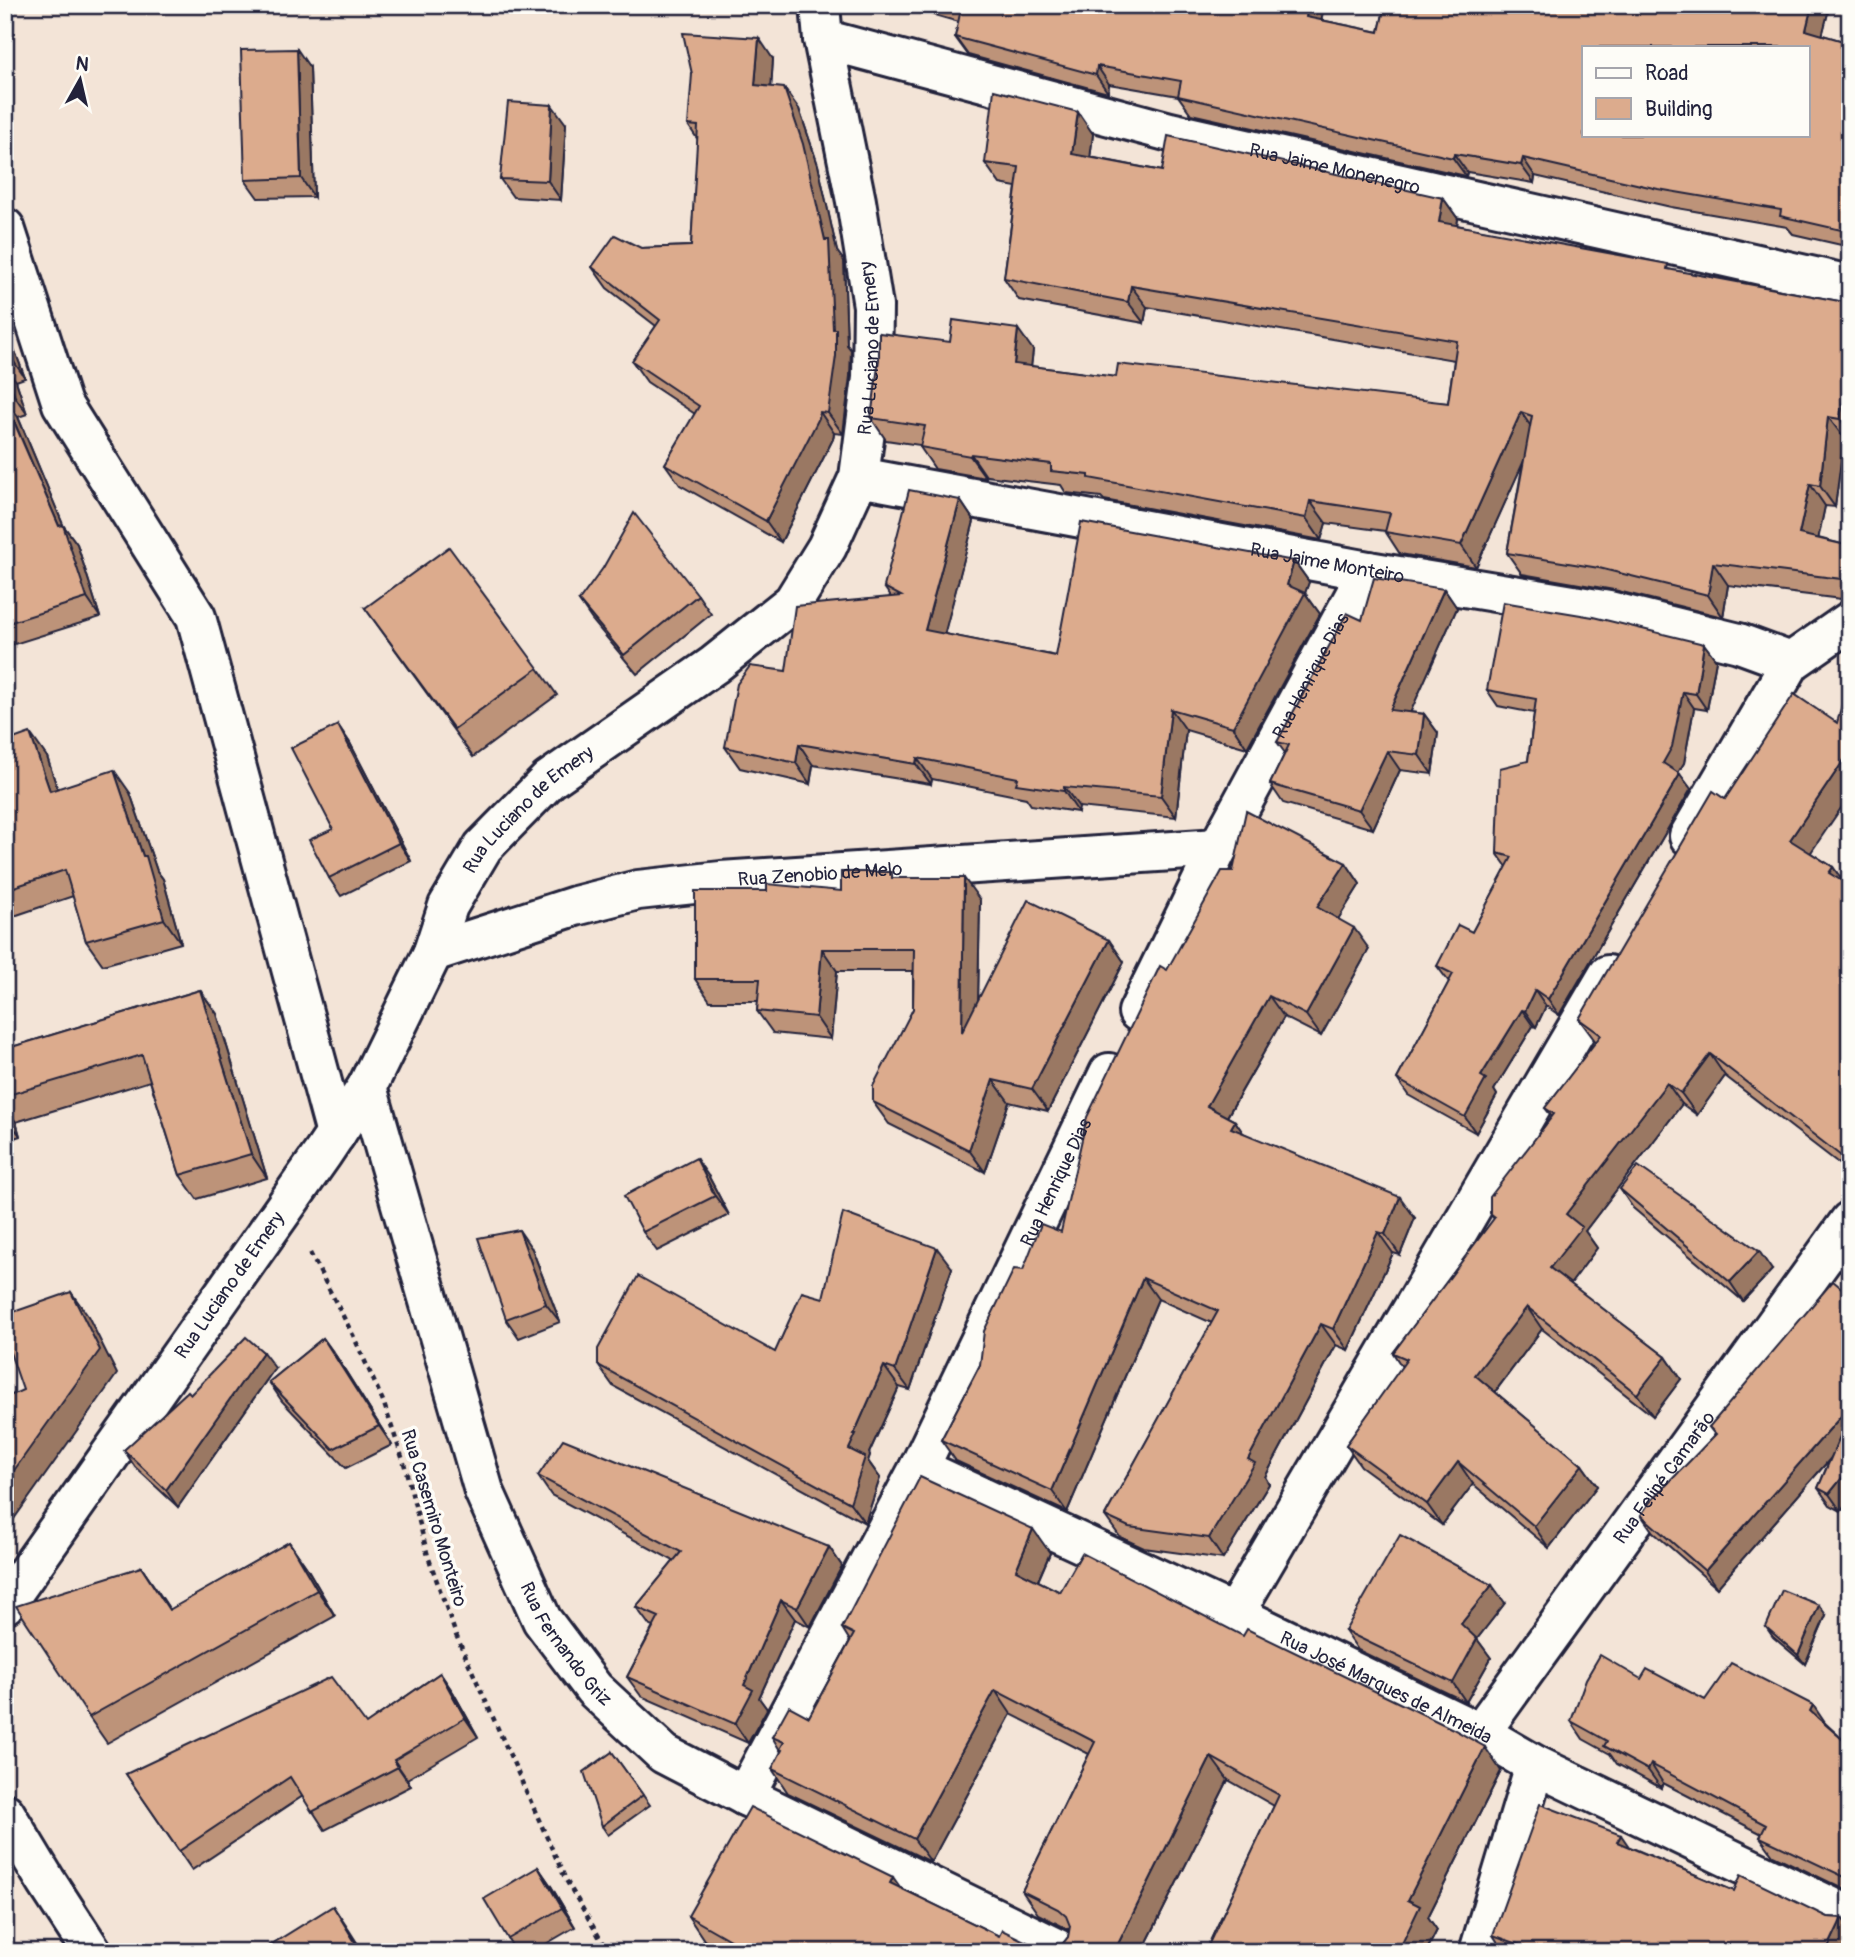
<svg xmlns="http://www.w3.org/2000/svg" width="1855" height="1957" font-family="Pangolin,sans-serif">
<rect width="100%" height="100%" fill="#f3e4d7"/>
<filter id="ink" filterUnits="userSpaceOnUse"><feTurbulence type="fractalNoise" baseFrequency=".0143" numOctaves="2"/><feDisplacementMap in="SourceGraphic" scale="14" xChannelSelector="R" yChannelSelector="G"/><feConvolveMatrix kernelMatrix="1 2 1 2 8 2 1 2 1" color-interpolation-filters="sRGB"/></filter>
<g filter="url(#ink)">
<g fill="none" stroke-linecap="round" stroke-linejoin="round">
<g stroke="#22223b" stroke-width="44">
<g id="street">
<path id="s1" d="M823 39 1170 132 1850 285"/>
<path d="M5 228 62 404 196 617 336 1134"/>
<path id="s2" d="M859 477 1368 571 1609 611 1739 643 1791 662"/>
<path d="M1689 836 1791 662 1850 621"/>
<path id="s3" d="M433 952 575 906 638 890 721 881 1218 848"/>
<path id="s4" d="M1138 1012 1218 848 1368 571"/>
<path id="s5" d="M367 1087 484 1491 542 1620 594 1689 664 1754 745 1796 1065 1952"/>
<path id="s6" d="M919 1468 1234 1614 1480 1733 1535 1765 1850 1916"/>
<path id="s7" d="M5 1604 323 1153 367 1087 433 952 448 906 483 847 549 780 714 665 793 602 827 547 859 477 872 378 873 306 856 201 823 39 820 5"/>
<path d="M1234 1614 1608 975"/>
<path id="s8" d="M1480 1733 1850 1221"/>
<path id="s9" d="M745 1796 919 1468 1109 1073"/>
<path d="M1479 1952 1535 1765"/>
</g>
</g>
<g stroke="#22223b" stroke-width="44">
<path id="secondary" d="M5 1813 46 1881 92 1952"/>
</g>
<path stroke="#22223b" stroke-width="4.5" stroke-dasharray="5 5" stroke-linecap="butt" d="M310 1253 353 1335 383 1401 404 1463 428 1556 456 1635 566 1880 608 1952"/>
<use href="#street" stroke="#fdfcf7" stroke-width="38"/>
<use href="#secondary" stroke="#fdfcf7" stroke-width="38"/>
</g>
<g fill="#bd9379" stroke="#22223b" stroke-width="2">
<path d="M916 5H1324L1321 20 1379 32 1385 5H1830L1822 35 1850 43V247L1793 234 1787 227 1671 207 1535 176 1534 183 1467 172 1466 176 1191 114 1178 96 1109 84 1108 93 968 55 955 37 959 22 920 11Z"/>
<path d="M773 59 771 87 799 109 818 165 837 252 844 261 847 345 851 350 850 376 843 434 834 433 833 439 781 542 680 485 665 464 695 414 647 382 632 361 656 326 607 288 592 267 641 248 691 246 698 140 688 125Z"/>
<path d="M310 68 314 197 258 198 245 180Z"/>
<path d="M566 124 561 200 513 197 500 179Z"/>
<path d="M1093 134 1090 157 1162 171 1443 198 1458 219 1457 225 1672 270 1850 303V440L1844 438 1835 507 1825 506 1818 538 1850 546V600L1728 585 1723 617 1614 590 1522 574 1507 553 1523 462 1476 567 1400 554 1385 531 1326 523 1321 540 1104 500 1101 497 1066 493 1061 485 986 476V478L935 469 920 447V445L886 440 871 418 950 342 1033 350 1031 366 1116 377 1448 403 1454 360 1147 307 1144 323 1019 300 1004 278 1016 187 1000 184 985 163Z"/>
<path d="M5 330 16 354 25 378 16 381 27 414 18 417 63 525 77 544 100 617 5 647Z"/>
<path d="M960 500 974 521 944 634 1056 656 1294 561 1309 582 1305 593 1320 614 1247 748 1186 730 1176 817 1079 807 1078 812 1031 805 1026 798 932 779 931 784 813 765 810 784 740 768 725 747 786 671 891 597 884 587Z"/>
<path d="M1444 589 1457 608 1410 712 1424 714 1438 733 1432 774 1400 770 1373 829 1283 803 1270 784 1285 753 1277 742 1362 620Z"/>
<path d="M698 595 711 614 637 674 592 620 579 601Z"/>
<path d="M365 608 538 668 557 695 473 757Z"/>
<path d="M1704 644 1716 660 1707 710 1694 708 1684 763 1678 772 1691 789 1559 1015 1546 1006 1536 1027 1533 1026 1494 1090 1497 1095 1476 1133 1408 1095 1397 1079 1449 982 1437 966 1472 932 1507 867 1497 853 1528 761 1534 713 1498 706 1487 690Z"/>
<path d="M1837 723 1811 853 1833 867 1844 882 1850 886V1172L1725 1076 1697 1115 1682 1104 1585 1231 1597 1248 1570 1284 1666 1357 1681 1379 1653 1416 1542 1329 1495 1392 1582 1465 1597 1486 1549 1548 1473 1484 1442 1525 1361 1466 1346 1445 1402 1367 1393 1353 1494 1219 1490 1213 1552 1117 1545 1108 1596 1042 1579 1019 1725 799Z"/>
<path d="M338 725 350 743 411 861 341 896 329 878 333 829Z"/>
<path d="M5 742 47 757 57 788 130 793 157 871 163 879 181 943 103 965 86 941 73 896 5 919Z"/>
<path d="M1346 863 1360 884 1338 919 1369 949 1321 1036 1284 1017 1227 1117 1235 1121 1243 1133 1415 1218 1400 1255 1393 1253 1348 1350 1336 1345 1265 1477 1269 1484 1223 1559 1144 1548 1120 1537 1105 1516 1212 1323 1158 1299 1067 1512 956 1461 941 1440 980 1365 1023 1270 1061 1232 1233 871Z"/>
<path d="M896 878 980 900 978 1000 1109 940 1124 962 1048 1111 1009 1102 985 1172 889 1124 873 1102 913 1009V971H837L831 1039 773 1033 757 1011 758 1001H710L695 979 841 891Z"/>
<path d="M200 990 217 1014 267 1178 197 1199 180 1175 150 1081 16 1122 20 1136 5 1141V1049Z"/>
<path d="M709 1177 729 1215 657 1251 643 1232Z"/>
<path d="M1620 1189 1772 1270 1743 1301 1633 1208Z"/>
<path d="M532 1249 560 1322 519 1338 506 1319Z"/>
<path d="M952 1268 910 1390 899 1387 869 1453 870 1455 868 1461 880 1478 865 1523 613 1386 598 1365 775 1352 823 1298Z"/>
<path d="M1850 1295V1500L1841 1511 1830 1505 1818 1488 1830 1459 1717 1588 1653 1532 1641 1515 1715 1435 1709 1427Z"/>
<path d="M323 1338 336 1356 392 1445 346 1468 282 1401 269 1382Z"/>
<path d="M275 1368 178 1507 135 1467 124 1450 191 1394Z"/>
<path d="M538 1476 829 1547 842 1566 810 1627 795 1619 759 1698 767 1709 748 1743 641 1696 627 1677 653 1627 650 1626 636 1607 674 1561 551 1495Z"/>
<path d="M289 1542 307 1568 335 1616 107 1743 89 1717 141 1567 170 1610Z"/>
<path d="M1050 1553 1038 1581 1060 1592 1501 1771 1428 1917 1437 1930 1426 1952H1205L1274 1806 1228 1780 1142 1952H725L704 1940 688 1916 902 1889 999 1936 1049 1950 1060 1947 1068 1937 1070 1930 1038 1914 1022 1891 1089 1754 1011 1714 931 1862 788 1793 772 1769 781 1752 772 1737 809 1717 850 1641 842 1628Z"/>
<path d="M1505 1603 1477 1639 1491 1658 1466 1702 1358 1650 1345 1631Z"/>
<path d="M1826 1615 1805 1664 1773 1637 1766 1627Z"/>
<path d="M440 1673 453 1692 478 1737 407 1779 411 1786 325 1830 303 1796 192 1870 126 1774 366 1724Z"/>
<path d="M1641 1679 1705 1700 1825 1723 1850 1746V1892L1773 1855 1760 1837 1762 1834 1663 1783 1661 1788 1617 1764 1610 1754 1583 1739 1571 1721Z"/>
<path d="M612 1752 650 1805 608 1835 602 1826Z"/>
<path d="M1630 1847 1734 1891 1827 1917 1842 1918 1850 1929V1948L1848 1952H1504L1493 1935Z"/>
<path d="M538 1867 551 1886 575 1927 532 1952H516L508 1939Z"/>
</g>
<g fill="#9a7863" stroke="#22223b" stroke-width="2">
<path d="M1308 5H1324L1319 35 1306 17Z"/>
<path d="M1812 5H1830L1819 48 1806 30Z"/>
<path d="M759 38 773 59 770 106 755 85Z"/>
<path d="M297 49 310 68 314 197 301 178Z"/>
<path d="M1097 66 1109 84 1108 93 1096 75Z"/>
<path d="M784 88 799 109 818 165 837 251 844 261 847 345 851 350 850 376 843 434 828 413 825 240Z"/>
<path d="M552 105 566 124 561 200 548 181Z"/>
<path d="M1078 112 1093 134 1088 176 1072 154Z"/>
<path d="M1454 154 1467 172 1466 176 1453 158Z"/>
<path d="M1523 158 1535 176 1534 183 1521 165Z"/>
<path d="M1443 198 1458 219 1454 243 1439 222Z"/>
<path d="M1131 286 1147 307 1144 323 1128 302Z"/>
<path d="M1018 329 1033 350 1029 386 1014 364Z"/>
<path d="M5 330 16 354 25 378 12 359 5 341Z"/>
<path d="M1850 356V433L1840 419Z"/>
<path d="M5 366 16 381 27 414 14 395 5 370Z"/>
<path d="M5 400 18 417 64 527 63 525 77 544 100 617 87 598 59 526Z"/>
<path d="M820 412 834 433 833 439 781 542 766 521Z"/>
<path d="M1521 412 1536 434 1476 567 1461 545Z"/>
<path d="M1828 417 1844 438 1835 507 1820 486Z"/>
<path d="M971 454 986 476V478L970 456Z"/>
<path d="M1810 484 1825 506 1815 555 1799 534Z"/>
<path d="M960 500 974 521 940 651 925 630Z"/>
<path d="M1310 501 1326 523 1321 540 1306 518Z"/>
<path d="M1294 561 1309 582 1305 593 1320 614 1247 748 1233 727 1287 585Z"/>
<path d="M1713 563 1728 585 1723 617 1708 595Z"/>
<path d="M1444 589 1457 608 1403 729 1390 710Z"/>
<path d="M1704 644 1716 660 1707 710 1696 694Z"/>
<path d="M1683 692 1694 708 1684 763 1674 779 1663 763Z"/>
<path d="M1171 709 1186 730 1176 817 1161 796Z"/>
<path d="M1424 714 1438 733 1432 774 1419 755Z"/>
<path d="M338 725 350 743 411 861 399 843Z"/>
<path d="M30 733 47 757 66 815 50 791Z"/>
<path d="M799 744 813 765 810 784 796 763Z"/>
<path d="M1387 751 1400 770 1373 829 1359 810Z"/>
<path d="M1850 751V795L1805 861 1790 840Z"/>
<path d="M917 758 932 779 931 784 916 764Z"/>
<path d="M114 770 130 793 157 871 163 879 181 943 164 919Z"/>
<path d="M1680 774 1691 789 1559 1015 1548 999Z"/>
<path d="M1064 787 1079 807 1078 812 1064 791Z"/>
<path d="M1346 863 1360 884 1332 929 1317 907Z"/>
<path d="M1833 867 1848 889 1829 873Z"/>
<path d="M964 878 980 900 977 1054 962 1032Z"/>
<path d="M1354 928 1369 949 1321 1036 1306 1015Z"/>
<path d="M1109 940 1124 962 1048 1111 1032 1089Z"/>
<path d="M822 949 837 971 831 1039 816 1017Z"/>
<path d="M200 990 217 1014 267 1178 251 1154Z"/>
<path d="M1535 990 1546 1006 1536 1027 1525 1011Z"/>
<path d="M1269 996 1284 1017 1221 1127 1207 1106Z"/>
<path d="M1522 1010 1533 1026 1494 1090 1497 1095 1476 1133 1465 1117 1481 1076Z"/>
<path d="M1710 1054 1725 1076 1697 1115 1681 1093Z"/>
<path d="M993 1080 1009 1102 985 1172 969 1150Z"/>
<path d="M1667 1083 1682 1104 1585 1231 1597 1248 1566 1290 1550 1268 1566 1214Z"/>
<path d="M5 1107 16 1122 20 1136 5 1115Z"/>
<path d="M1235 1121 1250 1143 1231 1128Z"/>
<path d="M1850 1146V1168L1841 1156Z"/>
<path d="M696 1158 709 1177 729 1215 715 1196Z"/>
<path d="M1400 1197 1415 1218 1400 1255 1385 1234Z"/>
<path d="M519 1230 532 1249 560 1322 546 1304Z"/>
<path d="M1378 1232 1393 1253 1348 1350 1333 1329Z"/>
<path d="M937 1248 952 1268 910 1390 895 1370Z"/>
<path d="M1759 1251 1772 1270 1743 1301 1730 1282Z"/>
<path d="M1143 1278 1158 1299 1067 1512 1052 1491Z"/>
<path d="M71 1292 88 1316 117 1374 11 1523 5 1529V1483Z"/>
<path d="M1527 1307 1542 1329 1491 1397 1475 1375Z"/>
<path d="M1321 1324 1336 1345 1265 1477 1269 1484 1223 1559 1209 1538 1248 1459Z"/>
<path d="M323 1338 336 1356 392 1445 379 1426Z"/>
<path d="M263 1352 275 1368 178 1507 166 1490Z"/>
<path d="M1666 1357 1681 1379 1653 1416 1637 1394Z"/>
<path d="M884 1366 899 1387 869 1453 870 1455 868 1461 880 1478 865 1523 850 1503 849 1449 854 1434Z"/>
<path d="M1850 1406V1436L1717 1588 1705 1571Z"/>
<path d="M1458 1462 1473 1484 1442 1525 1427 1504Z"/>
<path d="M1582 1465 1597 1486 1549 1548 1534 1526Z"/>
<path d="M1850 1468V1500L1841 1511 1829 1494Z"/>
<path d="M1033 1529 1050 1553 1032 1594 1016 1570Z"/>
<path d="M289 1542 307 1568 335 1616 317 1590Z"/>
<path d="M829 1547 842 1566 810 1627 797 1608Z"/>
<path d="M141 1567 159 1593 187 1636 169 1610Z"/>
<path d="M1492 1585 1505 1603 1477 1639 1491 1658 1466 1702 1453 1683 1461 1624Z"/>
<path d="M781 1600 795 1619 759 1698 767 1709 748 1743 735 1724 744 1685Z"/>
<path d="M1819 1605 1826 1615 1805 1664 1798 1655Z"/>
<path d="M440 1673 453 1692 478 1737 465 1718Z"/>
<path d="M995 1690 1011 1714 931 1862 914 1839Z"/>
<path d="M1813 1705 1825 1723 1823 1729 1810 1711Z"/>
<path d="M1485 1747 1501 1771 1428 1917 1437 1930 1426 1952H1398L1408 1900Z"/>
<path d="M1211 1757 1228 1780 1142 1952H1114Z"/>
<path d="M394 1760 407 1779 411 1786 398 1767Z"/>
<path d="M1651 1764 1663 1783 1661 1788 1648 1770Z"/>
<path d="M1621 1835 1634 1854 1617 1842Z"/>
<path d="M538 1867 551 1886 575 1927 562 1908Z"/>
<path d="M893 1877 910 1901 890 1883Z"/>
<path d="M333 1906 349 1930 363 1952H361Z"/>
<path d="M1842 1918 1850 1929V1948L1848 1952H1826Z"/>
</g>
<g fill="#dcab8d" stroke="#22223b" stroke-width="2" fill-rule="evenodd">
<path d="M950 5H1308L1306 17 1379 32 1385 5H1812L1806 30 1850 43V232L1780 216 1781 210 1658 189 1523 158 1521 165 1454 154 1453 158 1178 96 1181 81 1097 66 1096 75 955 37 961 9ZM1584 47H1808V135H1584Z"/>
<path d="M683 33 759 38 755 85 784 88 803 144 825 240H829L833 329H836V356L828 413 820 412 819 418 766 521 665 464 699 406 632 361 660 320 592 267 615 235 641 248 691 246 698 126 688 125 692 74Z"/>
<path d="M297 49 301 178 245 180 241 50Z"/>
<path d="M994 90 1078 112 1072 154 1162 171 1168 136 1443 198 1439 222 1668 264 1667 269 1850 303V356L1840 419 1828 417 1820 486 1810 484 1799 534 1850 546V580L1713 563 1708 595 1599 568 1507 553 1532 416 1521 412 1461 545 1385 532 1390 513 1310 501 1306 518 1089 478V475L1051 471V464L971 454 970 456 920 447 925 426 871 418 879 359V333L950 342 953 320 1018 329 1014 364 1116 377 1118 364 1448 403 1457 341 1131 286 1128 302 1004 278 1019 167 985 163Z"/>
<path d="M508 102 552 105 548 181 500 179Z"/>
<path d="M5 341 12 359 5 361Z"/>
<path d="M5 370 14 395 5 398Z"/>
<path d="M5 401 59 526 63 525 87 598 5 624Z"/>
<path d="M909 490 960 500 925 630 1056 656 1081 522 1294 561 1287 585 1305 593 1233 727 1171 709 1161 796 1064 787V791L1016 784 1018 778 917 758 916 764 799 744 796 763 725 747 737 684 750 666 786 671 795 606 901 596 884 587Z"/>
<path d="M634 513 698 595 624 655 579 601 603 568Z"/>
<path d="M449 547 538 668 454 729 365 608Z"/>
<path d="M1374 578 1444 589 1390 710 1424 714 1419 755 1387 751 1359 810 1270 784 1289 745 1277 742 1347 613 1362 620Z"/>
<path d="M1503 602 1593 617 1704 644 1696 694 1683 692 1672 747 1663 763 1680 774 1548 999 1535 990 1525 1011 1522 1010 1481 1076 1486 1079 1465 1117 1397 1079 1453 974 1437 966 1458 925 1472 932 1512 857 1497 853 1500 768 1528 761 1536 699 1487 690Z"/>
<path d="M1850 675V751L1790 840 1833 867 1829 873 1850 886V1146L1841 1156 1710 1054 1681 1093 1667 1083 1566 1214 1582 1227 1550 1268 1666 1357 1637 1394 1527 1307 1475 1375 1582 1465 1534 1526 1458 1462 1427 1504 1346 1445 1407 1359 1393 1353 1495 1217 1490 1213V1197L1554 1114 1545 1108 1601 1035 1579 1019 1713 791 1725 799 1794 694 1837 723Z"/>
<path d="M338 725 399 843 329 878 309 840 333 829 291 748Z"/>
<path d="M30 733 50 791 114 770 143 856H146L164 919 86 941 65 870 5 890V742Z"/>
<path d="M1246 811 1346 863 1317 907 1354 928 1306 1015 1269 996 1207 1106 1235 1121 1231 1128 1400 1197 1385 1234 1378 1232 1333 1329 1321 1324 1248 1459 1255 1463 1209 1538 1129 1527 1105 1516 1218 1311 1143 1278 1052 1491 941 1440 980 1365 984 1331 1014 1269 1023 1270 1041 1224 1061 1232 1087 1117 1160 966 1167 970 1222 871H1233Z"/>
<path d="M841 872H892V878H964L962 1032 1028 900 1109 940 1032 1089 993 1080 969 1150 873 1102V1086L913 1009 914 949H822L816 1017 757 1011 760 979H695V891H767V884L841 891Z"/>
<path d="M200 990 251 1154 180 1175 142 1055 5 1096V1049Z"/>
<path d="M696 1158 715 1196 643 1232 624 1196Z"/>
<path d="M1638 1166 1759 1251 1730 1282 1620 1189Z"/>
<path d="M843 1213 937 1248 895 1370 884 1366 854 1434H856L849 1449 865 1457 850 1503 598 1365V1349L638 1276 775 1352 802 1292 823 1298Z"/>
<path d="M519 1230 546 1304 506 1319 478 1238Z"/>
<path d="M1833 1281 1850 1295V1406L1705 1571 1641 1515 1650 1502 1716 1434 1709 1427Z"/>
<path d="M71 1292 100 1350 5 1483V1398L23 1390 5 1338V1315Z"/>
<path d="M246 1337 263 1352 166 1490 124 1450 188 1391 191 1394Z"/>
<path d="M323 1338 379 1426 333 1449 269 1382Z"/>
<path d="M1850 1413V1468L1829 1494 1818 1488Z"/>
<path d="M563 1439 829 1547 797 1608 781 1600 744 1685 753 1690 735 1724 627 1677 659 1617 636 1607 681 1552 538 1476Z"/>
<path d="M920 1477 1033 1529 1016 1570 1060 1592 1082 1553 1243 1636 1247 1629 1453 1729 1485 1747 1408 1900 1420 1906 1398 1952H1205L1279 1795 1211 1757 1114 1952H751L688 1916 750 1807 893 1877 890 1883 999 1936 1002 1930 1039 1948 1049 1950 1060 1947 1068 1937 1070 1926 1066 1916 1058 1909 1022 1891 1095 1742 995 1690 914 1839 772 1769 782 1750 780 1749 784 1742 772 1737 789 1706 809 1717 854 1634 842 1628Z"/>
<path d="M1400 1535 1492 1585 1461 1624 1477 1639 1453 1683 1345 1631Z"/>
<path d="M289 1542 317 1590 89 1717 16 1606 141 1567 169 1610Z"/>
<path d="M1782 1590 1819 1605 1798 1655 1766 1627Z"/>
<path d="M1600 1655 1641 1679 1647 1669 1705 1700 1731 1663 1813 1705 1810 1711 1850 1746V1881L1847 1878 1760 1837 1766 1825 1651 1764 1648 1770 1604 1746 1607 1741 1571 1721 1586 1679Z"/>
<path d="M440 1673 465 1718 394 1760 398 1767 312 1812 290 1777 179 1851 126 1774 331 1677 366 1724Z"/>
<path d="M612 1752 643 1795 602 1826 584 1772Z"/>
<path d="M1540 1804 1621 1835 1617 1842 1734 1891 1741 1875 1827 1917 1842 1918 1826 1952H1540L1493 1935Z"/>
<path d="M538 1867 562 1908 508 1939 484 1899Z"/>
<path d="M333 1906 361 1952H259Z"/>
</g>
</g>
<g text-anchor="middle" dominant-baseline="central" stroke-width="7" stroke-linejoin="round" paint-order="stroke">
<g font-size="19" fill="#22223b" stroke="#fdfcf7">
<text stroke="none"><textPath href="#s1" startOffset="528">Rua Jaime Monenegro</textPath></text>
<text stroke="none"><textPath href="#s7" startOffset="1566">Rua Luciano de Emery</textPath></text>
<text stroke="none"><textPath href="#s2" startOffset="476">Rua Jaime Monteiro</textPath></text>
<text stroke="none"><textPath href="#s4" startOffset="378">Rua Henrique Dias</textPath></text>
<text stroke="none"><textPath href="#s7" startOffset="957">Rua Luciano de Emery</textPath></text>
<text stroke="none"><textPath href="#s3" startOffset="397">Rua Zenobio de Melo</textPath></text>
<text stroke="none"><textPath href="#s9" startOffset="688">Rua Henrique Dias</textPath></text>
<text stroke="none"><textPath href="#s7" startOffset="390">Rua Luciano de Emery</textPath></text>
<text stroke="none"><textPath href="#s8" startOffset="315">Rua Felipé Camarão</textPath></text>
<text transform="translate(434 1518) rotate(73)">Rua Casemiro Monteiro</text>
<text stroke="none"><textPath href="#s5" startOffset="595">Rua Fernando Griz</textPath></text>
<text stroke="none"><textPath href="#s6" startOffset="516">Rua José Marques de Almeida</textPath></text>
</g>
</g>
<rect width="1855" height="1957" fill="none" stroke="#fdfcf7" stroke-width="28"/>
<rect x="14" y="14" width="1827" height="1929" fill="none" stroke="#22223b" stroke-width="2.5" filter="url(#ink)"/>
<rect x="1582" y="46" width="228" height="91" fill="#fdfcf7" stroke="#a5a5ac" stroke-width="2"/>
<rect x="1596" y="68" width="35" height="10" fill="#fdfcf7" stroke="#a5a5ac" stroke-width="2"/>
<text x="1645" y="80" font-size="21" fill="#22223b">Road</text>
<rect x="1596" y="98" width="35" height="21" fill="#dcab8d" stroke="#a5a5ac" stroke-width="2"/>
<text x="1645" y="116" font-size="21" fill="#22223b">Building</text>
<g transform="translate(80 80) rotate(8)" stroke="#fdfcf7" stroke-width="5" paint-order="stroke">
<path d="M0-5L12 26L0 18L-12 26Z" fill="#22223b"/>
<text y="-10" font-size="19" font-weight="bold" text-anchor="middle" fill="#22223b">N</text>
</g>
</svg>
